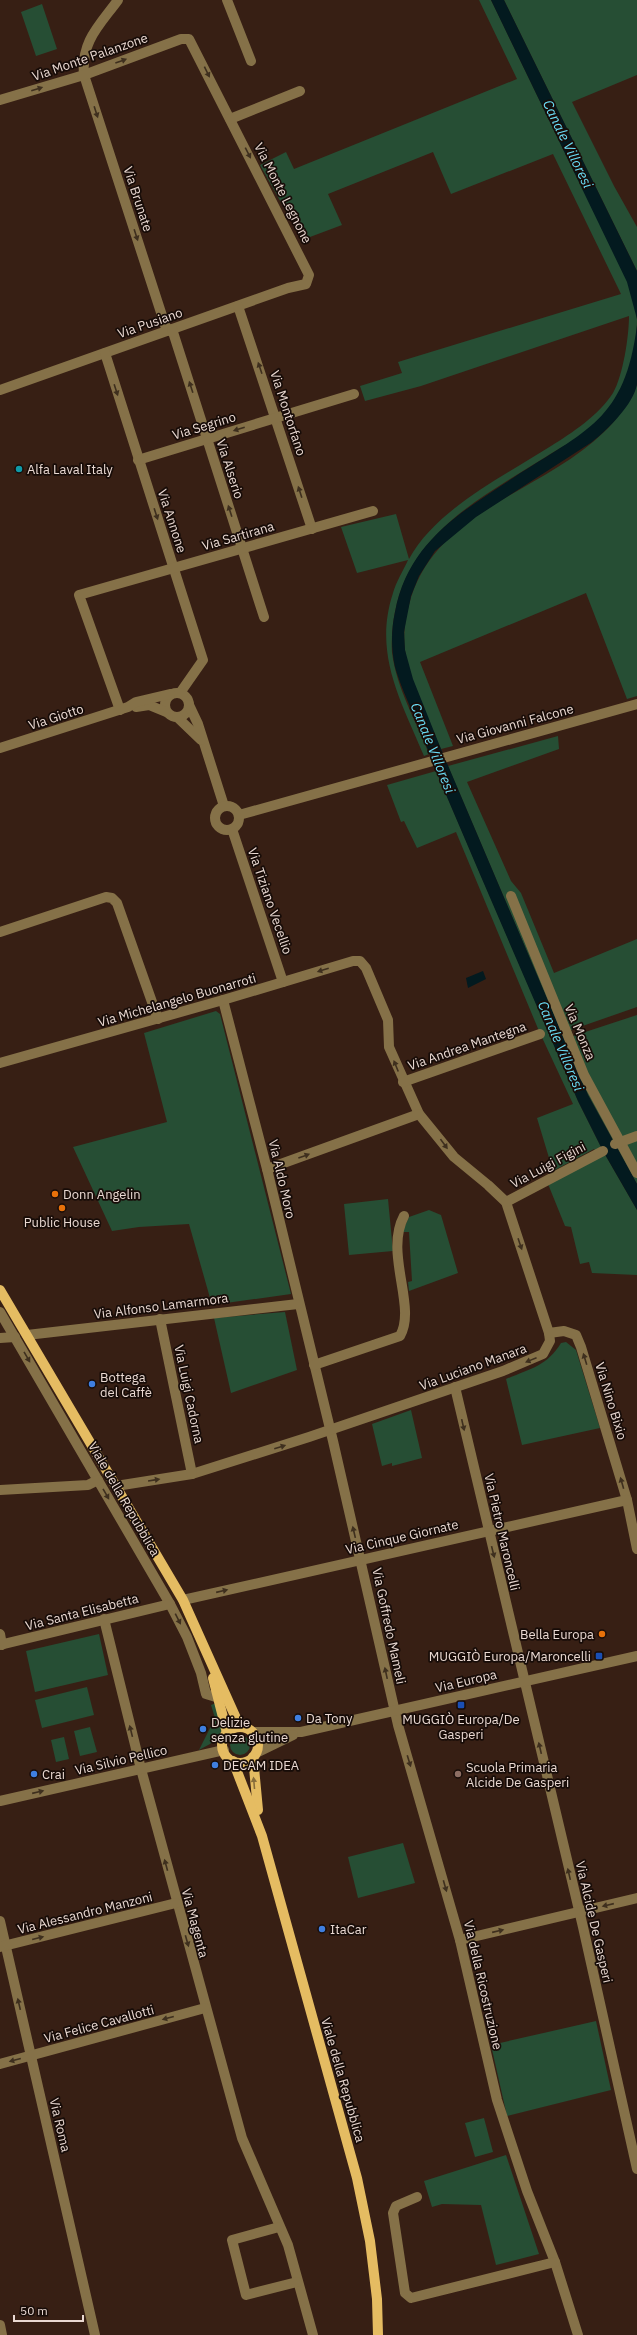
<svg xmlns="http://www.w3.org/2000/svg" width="637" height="2335" font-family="'IBM Plex Sans',sans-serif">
<rect width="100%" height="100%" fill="#371f14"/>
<g fill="#264e34">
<path d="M479 0H491C523 66 555 133 588 199 604 232 635 284 637 320 637 354 624 395 600 420 585 435 563 446 544 458 485 495 416 530 397 603 393 618 391 636 392 652 396 687 416 721 429 754L424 756C401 701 373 654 393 593 396 582 403 571 408 560L357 573 341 527 396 514 409 559C436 509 504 476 551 446 572 433 599 415 613 393 623 376 629 336 629 316L421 386 365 401 360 386 402 373 398 362 621 294 553 154 451 194 433 152 328 194 342 225 302 240 260 165 286 152 294 169 517 79Z"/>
<path d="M504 0H637V75L572 102 614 186 637 227V271Z"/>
<path d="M42 4 57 49 36 56 21 12Z"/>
<path d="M637 385V696L627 699 586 593 420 662 453 746 441 749C428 718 409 684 405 650 403 634 405 619 409 605 433 510 542 493 604 432 618 419 628 403 637 385Z"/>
<path d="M558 736 559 749 467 782 511 881 521 893 554 973 637 939V1007L571 1030 573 1036 637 1015V1184L588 1095 448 766Z"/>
<path d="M436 771 578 1101 603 1151 637 1210V1275L592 1273 589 1262 580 1264 571 1227 565 1226 548 1184 600 1157 594 1149 553 1171 537 1118 573 1104 539 1031 456 832 417 848 404 821 401 822 387 785Z"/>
<path d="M216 1011 220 1014 291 1294 212 1305 189 1224 139 1227 112 1231 73 1147 167 1122 144 1033Z"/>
<path d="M388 1199 393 1251 349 1255 344 1204Z"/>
<path d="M429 1210 441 1215 458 1273 409 1291 408 1282 412 1281 409 1232H402L409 1217Z"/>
<path d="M285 1312 297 1370 231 1393 214 1318Z"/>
<path d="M566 1342 576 1350 600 1428 522 1445 506 1379C530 1369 547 1366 561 1343Z"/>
<path d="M411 1410 422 1458 392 1466V1463L382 1466 372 1424Z"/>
<path d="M99 1634 108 1675 35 1692 26 1651Z"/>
<path d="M87 1687 94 1715 42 1728 35 1700Z"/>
<path d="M216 1703 223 1731 210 1744 199 1750 215 1718 211 1705Z"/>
<path d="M90 1727 97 1752 80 1756 74 1731Z"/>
<circle cx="240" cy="1745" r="10"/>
<path d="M64 1737 69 1759 56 1762 51 1740Z"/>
<path d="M403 1843 415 1883 358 1898 348 1857Z"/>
<path d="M596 2021 611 2090 507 2116 491 2045Z"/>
<path d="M484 2118 493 2152 475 2157 465 2123Z"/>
<path d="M506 2155 539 2254 496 2265 481 2205 442 2204 432 2207 424 2181Z"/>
</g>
<g fill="#031a1f">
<path d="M491 0H504L635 267 637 271V319L627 282Z"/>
<path d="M637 325C637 344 637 366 637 384 634 404 607 430 592 442L476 517 435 551 419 576 411 596 404 632 405 650 413 679 441 749 588 1095 637 1184V1210L603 1151 578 1101C535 1002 492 903 450 804 438 776 427 747 415 718 408 702 400 684 395 667 391 649 391 630 395 612 408 543 459 513 513 478 586 430 625 421 637 325Z"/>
<path d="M483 971 486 979 468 988 466 978Z"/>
</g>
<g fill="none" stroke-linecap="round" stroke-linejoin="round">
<g stroke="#857148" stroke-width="10">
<path d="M118 0C99 26 81 41 84 75L167 331"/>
<path d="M227 0 251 61"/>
<path d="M0 100 84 75 181 39H189L309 275 306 284 288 288 0 390"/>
<path d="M230 119 300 91"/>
<path d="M238 306 312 529"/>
<path d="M172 329 264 617"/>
<path d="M105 353 203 660 180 693"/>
<path d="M138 460 354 394"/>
<circle cx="177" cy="705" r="12"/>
<path d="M189 705 198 724 224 806"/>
<path d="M136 707 149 705 166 712"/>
<path d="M120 710 79 595 373 511"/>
<path d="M177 717 201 740"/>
<path d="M0 748 128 707 136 702 170 694"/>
<circle cx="227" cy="818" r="12"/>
<path d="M239 815 637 704"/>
<path d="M232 829 283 982"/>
<path d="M511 896 584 1075 637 1173"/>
<path d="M0 932 106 897 112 898 117 903 158 1019"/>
<path d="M223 1000 267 1169 333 1441 398 1725 460 1940 497 2100 527 2191 555 2262 578 2335"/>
<path d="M0 1063 223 1000 353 961H360L366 968 388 1020 389 1047 419 1114 454 1157 488 1185 506 1202 549 1333 550 1341 543 1354 503 1371 309 1437 192 1474 116 1486"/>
<path d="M403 1082 540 1034"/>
<path d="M615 1144 637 1136"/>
<path d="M267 1169 419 1114"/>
<path d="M506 1202 603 1151"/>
<path d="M0 1312 170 1604 187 1637 201 1673 206 1694 219 1698"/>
<path d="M160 1319 192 1474"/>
<path d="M549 1333 564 1331 576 1335 581 1347 627 1500 637 1549"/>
<path d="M27 1335 298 1304"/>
<path d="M0 1338 15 1337"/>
<path d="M314 1365 400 1336C417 1307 384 1253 404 1216"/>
<path d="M455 1387 583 1927 637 2169"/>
<path d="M0 1490 88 1485 98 1480"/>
<path d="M183 1600 627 1500"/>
<path d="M104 1619 141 1769 242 2138 288 2245 313 2335"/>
<path d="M0 1634 2 1645"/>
<path d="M0 1645 170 1604"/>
<path d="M252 1732H301L637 1656"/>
<path d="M256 1753 293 1735"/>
<path d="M0 1801 224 1750"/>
<path d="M0 1921 95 2335"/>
<path d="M460 1940 637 1898"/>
<path d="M0 1947 176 1903"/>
<path d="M0 2064 205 2008"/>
<path d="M417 2197 396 2206 393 2213 405 2293 411 2298 555 2262"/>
<path d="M279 2227 232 2240 246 2295 297 2282"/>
<path d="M0 2325 2 2335"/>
</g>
<g stroke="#e5bc62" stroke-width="10">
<path d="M0 1290 183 1600 240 1727"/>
<path d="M213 1678 227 1733"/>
<circle cx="240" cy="1745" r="18"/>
<path d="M253 1757 258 1810"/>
<path d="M233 1761 262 1836 357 2178 370 2241 377 2299 378 2335"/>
</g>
</g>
<defs><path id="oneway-solid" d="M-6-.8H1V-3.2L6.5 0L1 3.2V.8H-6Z"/></defs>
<g fill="#3e2f1e">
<use href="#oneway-solid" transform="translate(121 61) rotate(-20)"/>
<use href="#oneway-solid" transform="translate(207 72) rotate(64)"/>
<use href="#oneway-solid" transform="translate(37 89) rotate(-17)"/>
<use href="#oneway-solid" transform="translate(96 112) rotate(72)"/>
<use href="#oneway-solid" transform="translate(248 153) rotate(63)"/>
<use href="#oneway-solid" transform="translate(136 235) rotate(72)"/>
<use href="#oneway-solid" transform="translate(260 368) rotate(-109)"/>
<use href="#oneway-solid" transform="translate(191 387) rotate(-108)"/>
<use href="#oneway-solid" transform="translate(116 390) rotate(72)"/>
<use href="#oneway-solid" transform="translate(239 429) rotate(163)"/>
<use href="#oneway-solid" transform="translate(300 492) rotate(-108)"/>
<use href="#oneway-solid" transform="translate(230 511) rotate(-108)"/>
<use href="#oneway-solid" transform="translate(156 514) rotate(72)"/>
<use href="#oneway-solid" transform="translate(323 970) rotate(163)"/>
<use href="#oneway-solid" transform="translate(396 1066) rotate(-112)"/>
<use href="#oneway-solid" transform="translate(444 1144) rotate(54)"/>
<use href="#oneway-solid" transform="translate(304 1156) rotate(-20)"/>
<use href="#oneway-solid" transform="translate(520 1244) rotate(71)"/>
<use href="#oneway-solid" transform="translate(27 1357) rotate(60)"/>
<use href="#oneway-solid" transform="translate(585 1359) rotate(-107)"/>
<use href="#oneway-solid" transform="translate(531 1360) rotate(158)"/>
<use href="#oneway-solid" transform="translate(463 1425) rotate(77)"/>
<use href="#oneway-solid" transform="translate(280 1447) rotate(-17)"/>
<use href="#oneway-solid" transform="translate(154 1480) rotate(-9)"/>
<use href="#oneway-solid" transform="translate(622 1483) rotate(-106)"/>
<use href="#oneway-solid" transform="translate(106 1494) rotate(60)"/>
<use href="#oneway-solid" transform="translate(354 1532) rotate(-103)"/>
<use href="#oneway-solid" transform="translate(493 1552) rotate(76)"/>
<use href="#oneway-solid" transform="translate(222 1591) rotate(-13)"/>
<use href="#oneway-solid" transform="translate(178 1619) rotate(63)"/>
<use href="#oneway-solid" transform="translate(386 1673) rotate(-102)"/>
<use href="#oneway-solid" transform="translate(131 1731) rotate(-104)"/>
<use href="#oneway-solid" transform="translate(540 1748) rotate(-103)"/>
<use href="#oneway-solid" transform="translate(409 1761) rotate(73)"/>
<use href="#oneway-solid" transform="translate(38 1792) rotate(-13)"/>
<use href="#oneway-solid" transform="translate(166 1865) rotate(-105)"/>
<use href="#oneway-solid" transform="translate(569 1874) rotate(-103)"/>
<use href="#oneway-solid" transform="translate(445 1886) rotate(74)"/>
<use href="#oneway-solid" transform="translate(608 1905) rotate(167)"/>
<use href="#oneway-solid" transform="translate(498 1931) rotate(-13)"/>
<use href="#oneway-solid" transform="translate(38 1938) rotate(-14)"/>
<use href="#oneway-solid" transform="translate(187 1941) rotate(74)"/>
<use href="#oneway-solid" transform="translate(19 2004) rotate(-103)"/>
<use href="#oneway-solid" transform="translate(168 2018) rotate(165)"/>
<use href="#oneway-solid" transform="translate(15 2060) rotate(165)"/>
</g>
<use fill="#886d3a" href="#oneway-solid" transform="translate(254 1783) rotate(-95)"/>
<circle fill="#0f9aa8" stroke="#170c08" stroke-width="1.5" cx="19" cy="469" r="4"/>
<g fill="#e8710a" stroke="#170c08" stroke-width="1.5">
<circle cx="55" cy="1194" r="4"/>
<circle cx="62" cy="1208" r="4"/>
<circle cx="602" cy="1634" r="4"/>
</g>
<g fill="#3f7fe0" stroke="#170c08" stroke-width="1.5">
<circle cx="92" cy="1384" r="4"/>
<circle cx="298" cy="1718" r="4"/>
<circle cx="203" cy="1729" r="4"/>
<circle cx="215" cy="1765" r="4"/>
<circle cx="34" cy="1774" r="4"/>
<circle cx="322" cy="1929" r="4"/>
</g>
<g fill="#1a4fb4" stroke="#170c08" stroke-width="1.5">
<rect x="595" y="1652" width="8" height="8" rx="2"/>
<rect x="457" y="1701" width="8" height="8" rx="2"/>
</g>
<circle fill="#8d6e63" stroke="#170c08" stroke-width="1.5" cx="458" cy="1774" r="4"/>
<g text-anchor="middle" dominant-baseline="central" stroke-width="3.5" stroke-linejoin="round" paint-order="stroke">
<g font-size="13" fill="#ead9d2" stroke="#170c08">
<text transform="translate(90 57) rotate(-19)">Via Monte Palanzone</text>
<text transform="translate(283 193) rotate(63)">Via Monte Legnone</text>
<text transform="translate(138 199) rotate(72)">Via Brunate</text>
<text transform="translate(150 323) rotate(-19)">Via Pusiano</text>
<text transform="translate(288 413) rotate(72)">Via Montorfano</text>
<text transform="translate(204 426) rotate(-17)">Via Segrino</text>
<text transform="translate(230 469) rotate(72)">Via Alserio</text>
<text transform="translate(172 521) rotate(72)">Via Annone</text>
<text transform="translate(238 536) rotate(-16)">Via Sartirana</text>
<text transform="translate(56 717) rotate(-18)">Via Giotto</text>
<text transform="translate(515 724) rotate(-15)">Via Giovanni Falcone</text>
<text transform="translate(270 901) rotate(71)">Via Tiziano Vecellio</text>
<text transform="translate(177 1000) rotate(-16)">Via Michelangelo Buonarroti</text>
<text transform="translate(580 1032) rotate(67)">Via Monza</text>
<text transform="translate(467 1046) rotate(-19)">Via Andrea Mantegna</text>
<text transform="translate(548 1165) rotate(-28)">Via Luigi Figini</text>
<text transform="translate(282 1179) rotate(77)">Via Aldo Moro</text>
<text transform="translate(161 1306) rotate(-7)">Via Alfonso Lamarmora</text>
<text transform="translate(473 1367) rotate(-20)">Via Luciano Manara</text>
<text transform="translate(189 1394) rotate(78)">Via Luigi Cadorna</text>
<text transform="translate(611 1401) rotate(73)">Via Nino Bixio</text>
<text transform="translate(124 1499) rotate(60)">Viale della Repubblica</text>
<text transform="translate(502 1532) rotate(77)">Via Pietro Maroncelli</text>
<text transform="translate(402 1537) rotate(-13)">Via Cinque Giornate</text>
<text transform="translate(82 1612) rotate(-14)">Via Santa Elisabetta</text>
<text transform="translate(389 1626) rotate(78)">Via Goffredo Mameli</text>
<text transform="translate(466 1681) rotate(-13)">Via Europa</text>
<text transform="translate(121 1760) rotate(-13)">Via Silvio Pellico</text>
<text transform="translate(85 1913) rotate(-14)">Via Alessandro Manzoni</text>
<text transform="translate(594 1922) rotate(77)">Via Alcide De Gasperi</text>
<text transform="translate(195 1923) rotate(75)">Via Magenta</text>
<text transform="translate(483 1985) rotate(77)">Via della Ricostruzione</text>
<text transform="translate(99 2024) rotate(-15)">Via Felice Cavallotti</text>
<text transform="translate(343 2080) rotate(74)">Viale della Repubblica</text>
<text transform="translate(60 2125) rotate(77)">Via Roma</text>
</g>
<g font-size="13" fill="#ead9d2" stroke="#170c08" text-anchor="start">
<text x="27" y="469">Alfa Laval Italy</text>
<text x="63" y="1194">Donn Angelin</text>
<text x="62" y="1222" text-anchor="middle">Public House</text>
<text x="100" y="1377">Bottega<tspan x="100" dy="15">del Caffè</tspan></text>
<text x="594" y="1634" text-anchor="end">Bella Europa</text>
<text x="591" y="1656" text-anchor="end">MUGGIÒ Europa/Maroncelli</text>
<text x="306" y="1718">Da Tony</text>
<text x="461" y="1719" text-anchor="middle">MUGGIÒ Europa/De<tspan x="461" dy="15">Gasperi</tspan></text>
<text x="211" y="1722">Delizie<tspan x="211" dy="15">senza glutine</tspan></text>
<text x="223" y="1765">DECAM IDEA</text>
<text x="466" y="1767">Scuola Primaria<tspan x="466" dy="15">Alcide De Gasperi</tspan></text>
<text x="42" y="1774">Crai</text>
<text x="330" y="1929">ItaCar</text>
</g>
<g font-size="14" font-style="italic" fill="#6addf6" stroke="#170c08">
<text transform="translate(568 144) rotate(64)">Canale Villoresi</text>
<text transform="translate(433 748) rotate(68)">Canale Villoresi</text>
<text transform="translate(561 1046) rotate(67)">Canale Villoresi</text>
</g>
</g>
<path d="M14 2315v6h69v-6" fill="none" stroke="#ead9d2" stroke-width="2"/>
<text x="20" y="2315" font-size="12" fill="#ead9d2" stroke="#170c08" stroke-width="3" paint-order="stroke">50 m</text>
</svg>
